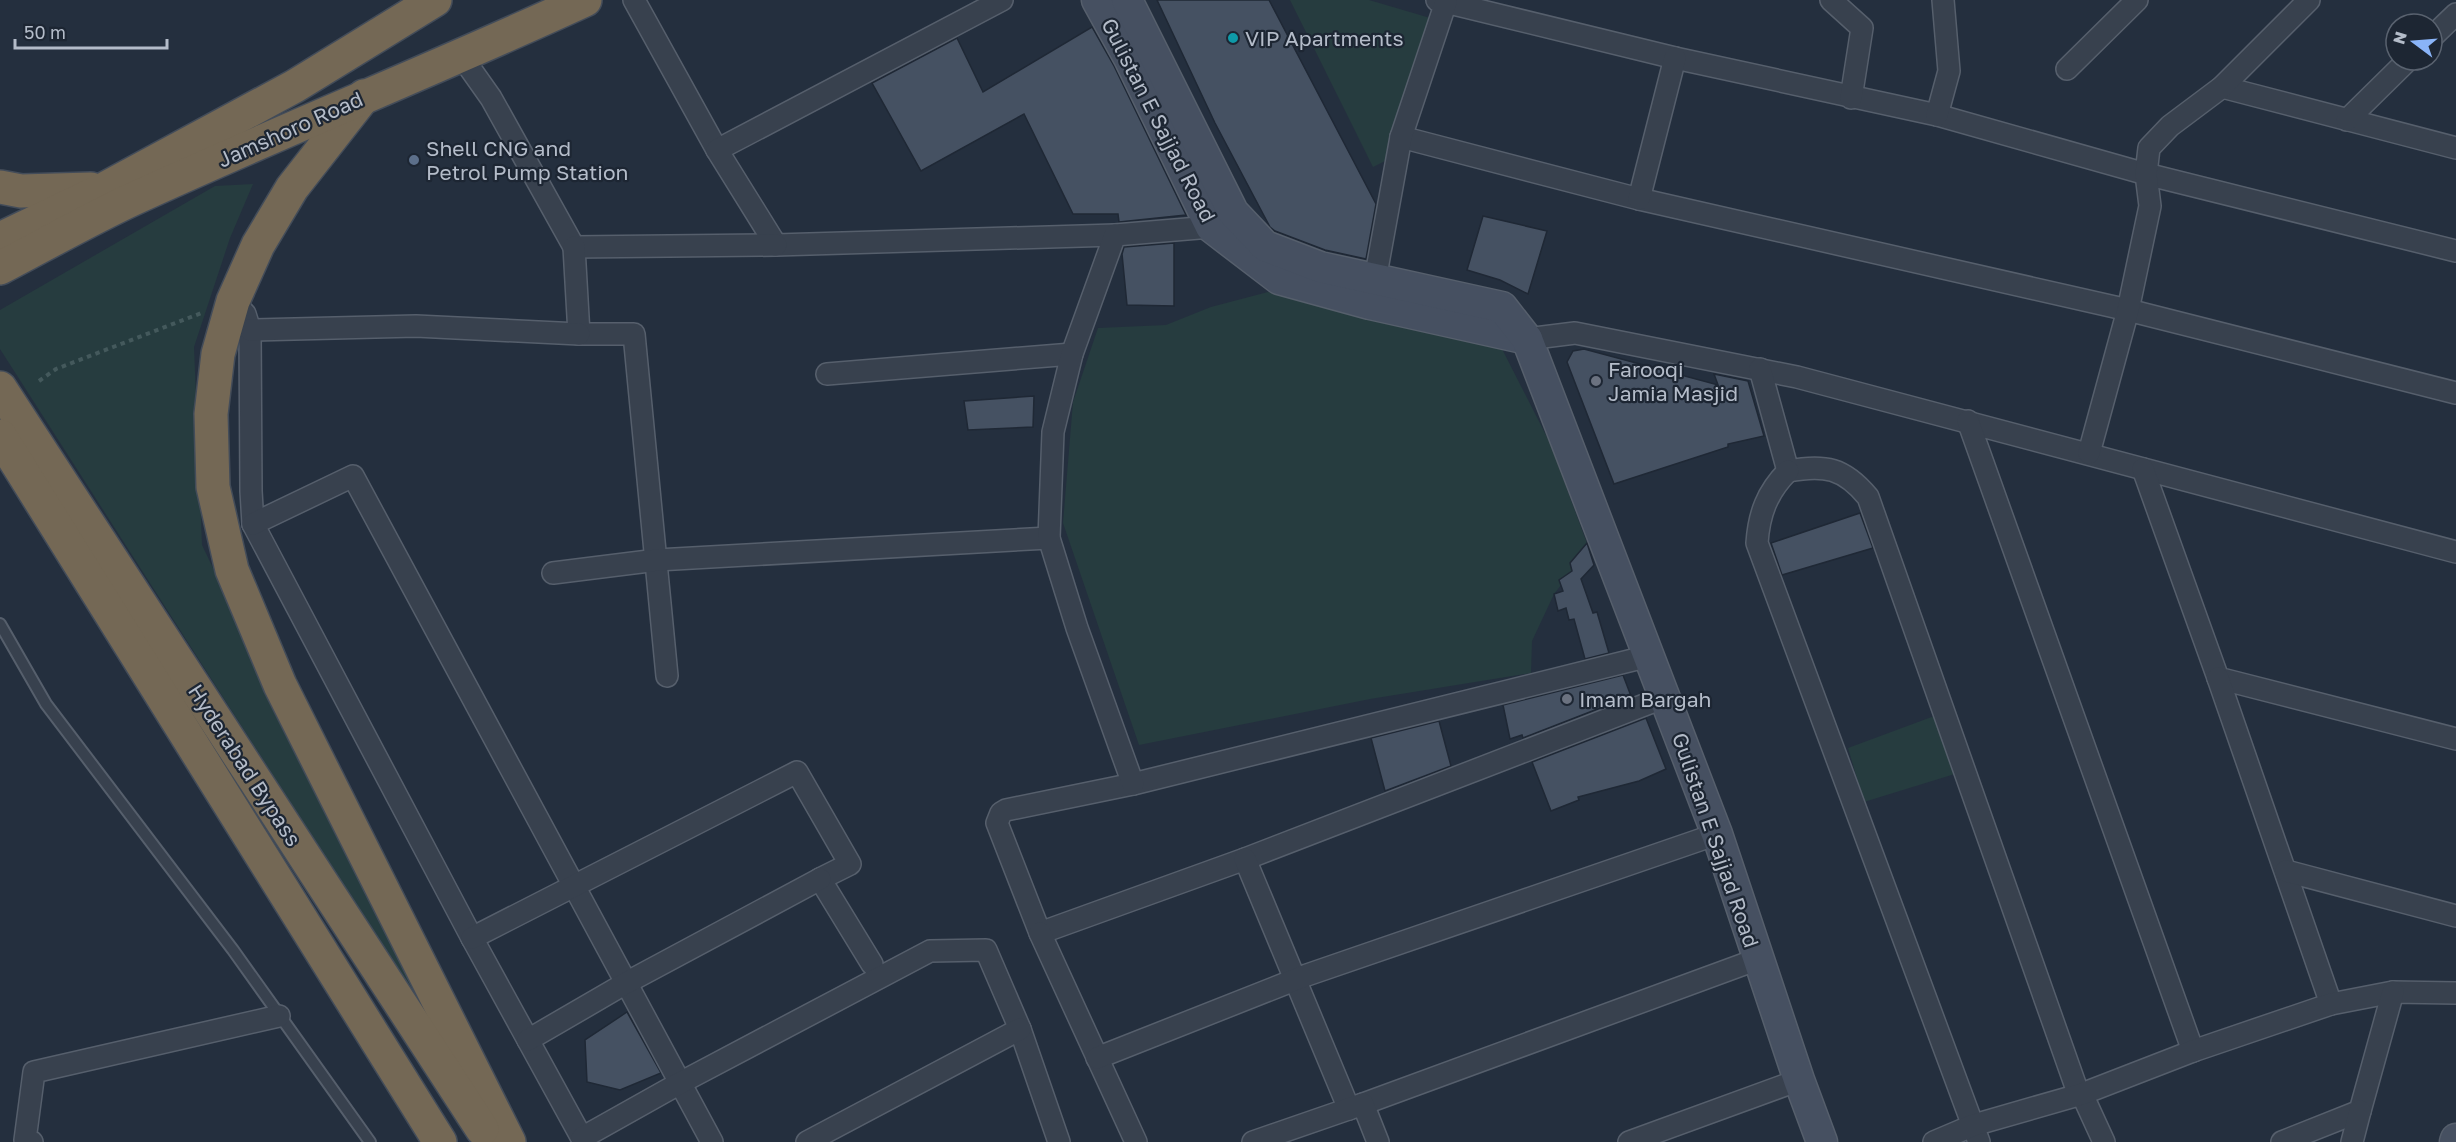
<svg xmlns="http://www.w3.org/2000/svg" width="2456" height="1142" font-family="'Golos Text',sans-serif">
<rect width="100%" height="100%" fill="#242f3e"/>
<g fill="#263c3f">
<path d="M1290 0H1369L1437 20 1391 158 1373 167Z"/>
<path d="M253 184 230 238 194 347 202 545 424 1011 0 349V310L215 186Z"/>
<path d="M1268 292 1501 347 1550 443 1589 549 1554 594 1532 641 1531 673 1370 699 1139 745 1063 523 1073 402 1098 328 1166 325 1211 307Z"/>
<path d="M1937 715 1958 773 1864 802 1848 748Z"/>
</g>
<g fill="#455162" stroke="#1f2835" stroke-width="1.5">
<path d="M1157 0H1269L1376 204 1366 259 1325 250 1275 231 1270 227 1215 123Z"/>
<path d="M1092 27 1114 66 1186 215 1119 222 1118 214H1073L1024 114 921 171 872 83 957 38 983 92Z"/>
<path d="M1483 216 1547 231 1528 294 1500 280 1467 270Z"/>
<path d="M1174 243V306L1127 305 1122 254 1124 247Z"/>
<path d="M1584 349 1718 385 1714 374 1748 381 1764 436 1728 444V447L1614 484 1567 362 1573 351Z"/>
<path d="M1034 396 1033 427 968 430 964 401Z"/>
<path d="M1860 513 1873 548 1782 575 1771 543Z"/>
<path d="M1587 543 1594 565 1581 579 1593 613 1597 612 1609 653 1585 659 1574 619 1569 620 1566 608 1558 611 1554 594 1563 591 1559 580 1572 571 1570 563Z"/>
<path d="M1623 675 1631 696 1523 738 1522 735 1510 739 1503 705Z"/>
<path d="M1646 718 1666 769 1639 781 1578 797 1579 800 1551 811 1532 762Z"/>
<path d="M1439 721 1451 766 1385 791 1371 738Z"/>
<path d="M627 1012 661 1073 620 1090 587 1082 585 1040Z"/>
</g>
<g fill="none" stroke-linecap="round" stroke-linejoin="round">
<g stroke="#565f6c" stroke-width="14">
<path id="lane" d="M0 624 46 704 233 950 370 1142"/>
</g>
<g stroke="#565f6c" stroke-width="24">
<g id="street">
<path d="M634 0 717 150"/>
<path d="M1002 0 717 150 776 245 1115 235"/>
<path d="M1437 0 1675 58 1937 115 2146 174 2456 251"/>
<path d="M1831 0 1862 28 1851 98"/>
<path d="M2432 37 2456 14"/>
<path d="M462 57 491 98 574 247 776 245"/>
<path d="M2067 69 2137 0"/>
<path d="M2222 87 2456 148"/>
<path d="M1937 115 1949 71 1943 0"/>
<path d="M2347 120 2408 60"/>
<path d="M1401 137 1639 199 2128 310 2456 393"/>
<path d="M1639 199 1675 58"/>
<path d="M574 247 579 334H634L667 676"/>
<path d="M1373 291 1401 137 1446 2"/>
<path d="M233 301 245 314 250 330 251 491 253 524 472 938 584 1142"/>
<path d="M250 330 416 326 579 334"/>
<path d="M1527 339 1575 333 1797 377 2456 552"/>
<path d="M1760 369 1788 471C1825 464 1844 468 1868 497L2075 1084"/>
<path d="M827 374 1072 354"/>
<path d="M1968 421 2193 1051"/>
<path d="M2089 453 2128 310 2150 206 2146 174 2149 148 2170 126 2222 87 2309 0"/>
<path d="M2143 469 2218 678 2456 739"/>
<path d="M1788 471C1767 492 1759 514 1757 543L1979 1142"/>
<path d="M253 524 353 476 712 1142"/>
<path d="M553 573 657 560 1049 538"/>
<path d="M1649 656 1133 784 1006 810 1001 813 997 823 1040 933 1245 859 1665 697"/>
<path d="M2218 678 2331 1004"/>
<path d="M1133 784 1077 628 1049 538 1053 432 1072 354 1115 235 1211 227"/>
<path d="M1245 859 1349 1109"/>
<path d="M2286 871 2456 916"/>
<path d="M1040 933 1136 1142"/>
<path d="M472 938 797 772 850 864 820 879 872 964"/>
<path d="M528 1040 626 983 820 879"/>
<path d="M1097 1058 1307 975 1717 834"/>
<path d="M2082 1094 2104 1142"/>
<path d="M1363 1104 1758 959"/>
<path d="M582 1138 680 1083 930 951 986 950 1020 1029 1059 1142"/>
<path d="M32 1142 25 1140 34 1072 279 1016"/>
<path d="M807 1142 1020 1029"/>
<path d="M1253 1142 1363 1104 1378 1142"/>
<path d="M1629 1142 1799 1080"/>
<path d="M1934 1142 1974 1125 2082 1094 2193 1051 2331 1004 2393 992 2456 993"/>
<path d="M2282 1142 2360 1111 2393 992"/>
<path d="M2352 1142 2360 1111"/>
</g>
</g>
<g stroke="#565f6c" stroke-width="33">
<g id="secondary">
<path d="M1097 0 1129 58 1211 227 1279 279 1370 304 1527 339"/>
<path d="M1127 0 1233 212 1265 246 1320 267 1502 307 1527 339 1717 834 1799 1080 1822 1142"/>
<path d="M2455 1142 2456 1139"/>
</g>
</g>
<g stroke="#434c59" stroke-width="36">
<g id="highway">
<path d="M364 96 292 188 258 245 233 301 218 354 211 414 213 487 232 570 280 685 509 1142"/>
<path d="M0 187 21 191 91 189"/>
<path d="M0 239 106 188 295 86 435 0"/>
<path d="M0 268C44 245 88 220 133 199 283 130 435 69 585 0"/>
<path d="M0 388 482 1129"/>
<path d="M0 436 440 1142"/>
</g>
</g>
<path stroke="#44595c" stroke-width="4" stroke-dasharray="4.5 4.5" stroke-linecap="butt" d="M39 381 56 369 204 312"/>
<use href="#lane" stroke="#38414e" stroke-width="10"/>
<use href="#street" stroke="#38414e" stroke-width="21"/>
<use href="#secondary" stroke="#465061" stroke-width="30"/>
<use href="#highway" stroke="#746855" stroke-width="33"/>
</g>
<circle fill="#0f9aa8" stroke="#1d2633" stroke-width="2" cx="1233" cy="38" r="6"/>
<circle fill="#5c6f8a" stroke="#1d2633" stroke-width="2" cx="414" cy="160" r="6"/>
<g fill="#6b7280" stroke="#1d2633" stroke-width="2">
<circle cx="1596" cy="381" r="6"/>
<circle cx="1567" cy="699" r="6"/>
</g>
<g text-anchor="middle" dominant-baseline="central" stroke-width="4.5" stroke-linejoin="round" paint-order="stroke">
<g font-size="21" fill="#b4bcc9" stroke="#1d2633" text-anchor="start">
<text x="1245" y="38">VIP Apartments</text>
<text x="426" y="148">Shell CNG and<tspan x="426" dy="24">Petrol Pump Station</tspan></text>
<text x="1608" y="369">Farooqi<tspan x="1608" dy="24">Jamia Masjid</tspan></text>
<text x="1579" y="699">Imam Bargah</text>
</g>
<g font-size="21" fill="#b4bcc9" stroke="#1d2633">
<text transform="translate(1159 120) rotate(63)">Gulistan E Sajjad Road</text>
<text transform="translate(290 129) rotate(-24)">Jamshoro Road</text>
<text transform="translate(245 765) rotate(57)">Hyderabad Bypass</text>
<text transform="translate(1716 840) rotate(71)">Gulistan E Sajjad Road</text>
</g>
</g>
<g transform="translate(2414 42) rotate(286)"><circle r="28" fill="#1d2633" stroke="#59626f" stroke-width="1.5"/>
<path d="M0-4.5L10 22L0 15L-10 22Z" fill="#8ab4f8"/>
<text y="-9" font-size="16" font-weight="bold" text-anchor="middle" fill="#b4bcc9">N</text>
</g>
<path d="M15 39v9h152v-9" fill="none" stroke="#b4bcc9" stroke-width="3"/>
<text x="24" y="39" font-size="18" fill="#b4bcc9" stroke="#1d2633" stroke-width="4.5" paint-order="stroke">50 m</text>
</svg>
